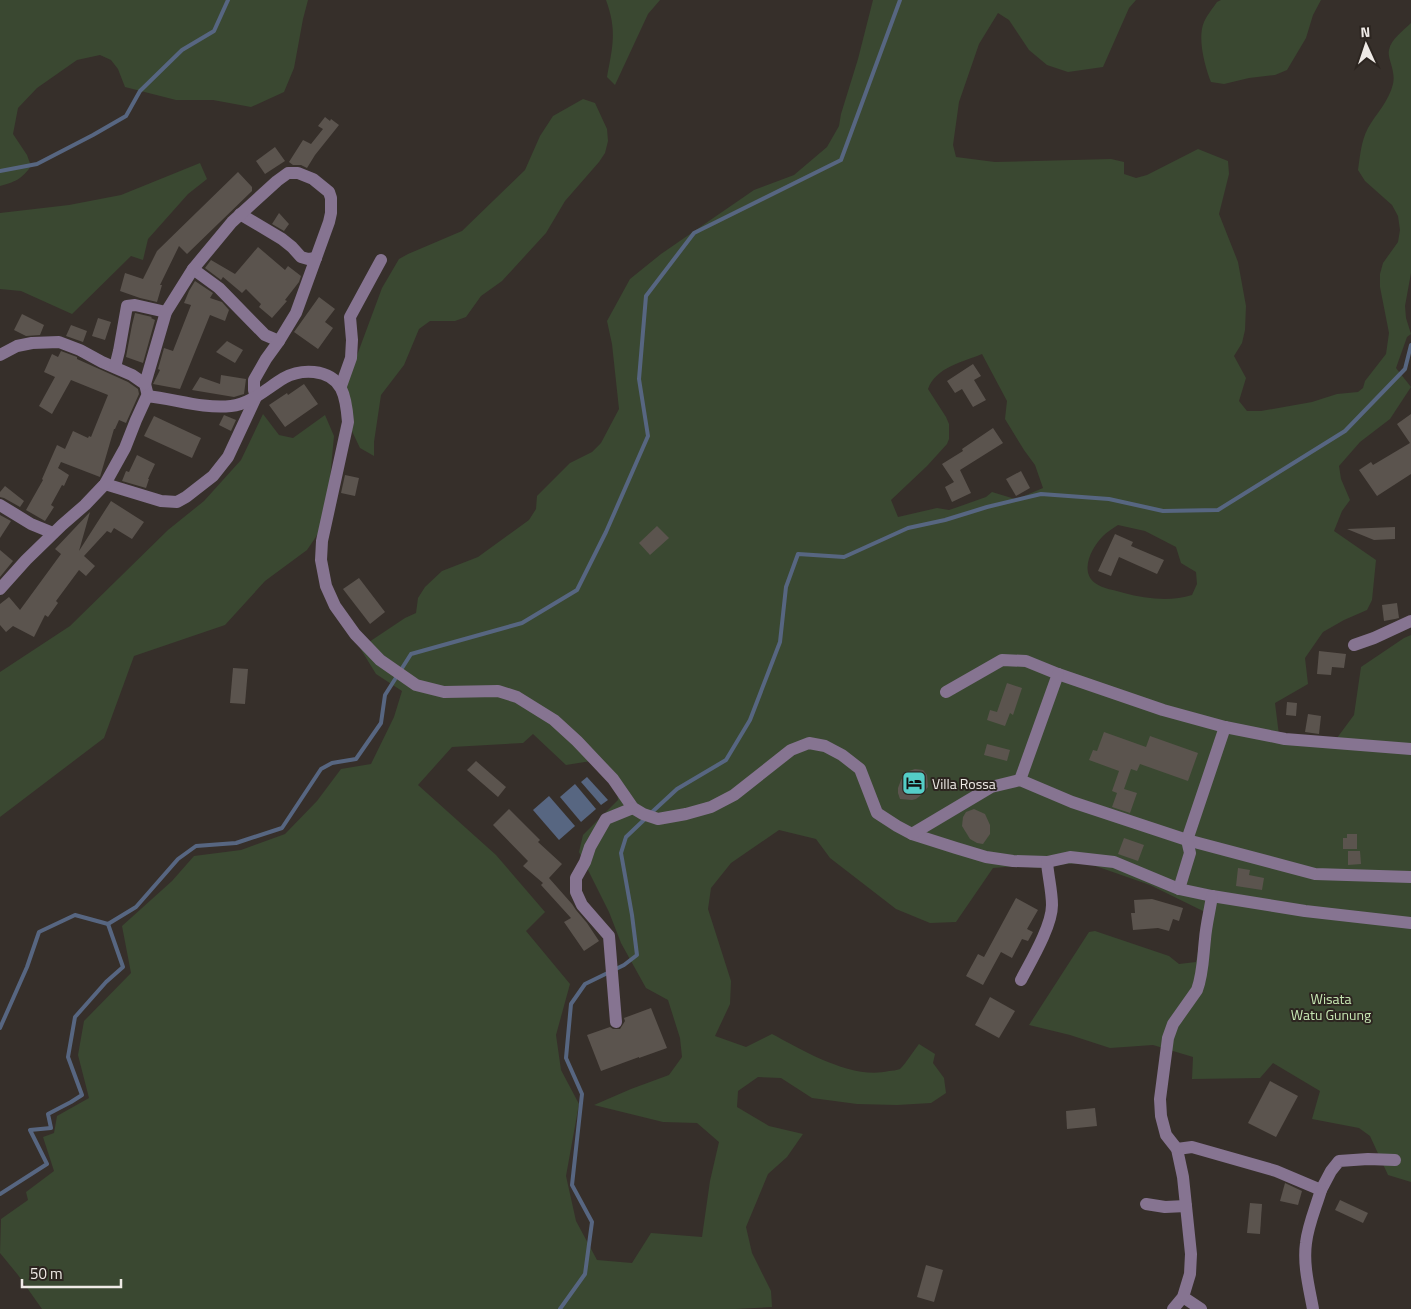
<svg xmlns="http://www.w3.org/2000/svg" width="1411" height="1309" font-family="'Titillium Web',sans-serif">
<rect width="100%" height="100%" fill="#362f2a"/>
<g fill="#3a4831" fill-rule="evenodd">
<path d="M0 0H308L303 19 294 68 284 92 251 107 213 100H176L125 87 118 69 111 60 100 55 77 60 37 88 18 108 13 134 27 155 31 166C22 179 15 182 0 186Z"/>
<path d="M606 0H660L648 14 615 85 607 77C613 46 617 30 606 0Z"/>
<path d="M873 0H1136L1129 8 1103 67 1068 72 1047 65 1029 50 1009 20 998 13 979 44 959 102 953 145 956 157 995 162 1111 159 1124 162V174L1136 178 1147 175 1198 149 1228 161 1229 174 1219 214 1238 262 1246 306 1245 330 1242 343 1234 356 1246 378 1239 401 1247 411H1261L1312 402 1337 394 1358 392 1363 388 1365 381 1386 354 1389 333 1380 287V274L1383 263 1398 242 1400 230 1398 216 1392 205 1365 181 1358 170C1360 157 1361 141 1368 128 1376 114 1389 101 1393 84 1396 70 1387 59 1389 50 1391 39 1403 31 1411 23V273L1405 306 1406 318 1411 334 1407 337 1396 368 1411 387 1390 419 1360 442 1339 466 1341 479 1350 500 1342 511 1334 531 1376 560 1372 600 1367 610 1344 620 1323 632 1305 658 1308 684 1275 703 1279 735 1334 742 1354 715 1361 667 1404 638 1411 635V1182L1388 1175 1370 1136 1359 1128 1312 1119 1320 1091 1273 1063 1260 1078 1192 1079 1193 1057 1153 1045 1110 1048 1070 1035 1029 1025 1089 932 1095 931 1169 956 1179 964 1196 962 1205 912 1150 885 1087 863 1067 864 1038 868 1017 866 993 868 956 922 930 923 896 909 830 858 816 839 779 830 731 863 711 888 708 909 731 981 730 1004 715 1036 746 1047 772 1034C804 1051 852 1080 889 1071 892 1071 897 1070 900 1069 904 1066 915 1049 919 1044L935 1054 933 1063 944 1078 946 1093 931 1103 897 1105 857 1104 812 1098 781 1078 758 1077 738 1091 737 1107 769 1126 803 1134 787 1157 768 1174 746 1227 752 1253 771 1291 772 1307 736 1309H42L18 1275 0 1253 1 1219 28 1200 26 1192 54 1171 43 1137 54 1133 57 1116 89 1098 78 1055 84 1021 131 973 122 926 172 881 194 856 241 850 285 834 317 801 341 769 371 764 394 717 402 691 376 674 360 648 405 618 416 613 418 598 425 587 442 571 478 557 529 520 536 509 537 496 570 463 592 452 601 443 619 409 612 344 607 321 630 279 661 254 754 190 794 175 827 147 839 126 841 114 858 59ZM982 354 1007 401 1005 419 1024 450 1035 465 1043 488 1024 496 1015 499 992 492 986 497 955 508 949 510 937 508 898 517 891 500 927 466 947 444 949 439V424L946 417 928 389C936 367 963 362 982 354ZM1118 525 1145 531 1176 547 1181 563 1196 572 1197 584 1192 595C1171 602 1146 599 1124 593 1115 590 1103 589 1095 583 1079 571 1092 547 1103 536 1107 532 1113 528 1118 525ZM533 734 566 765 591 761 617 791 618 800 583 835 579 852 609 912 621 943 646 988 668 1000 680 1038 682 1057 669 1075 631 1089 594 1105 663 1122 697 1123 719 1142 710 1181 702 1237 651 1233 632 1263 597 1260 576 1221 566 1176 579 1104 561 1070 556 1035 570 984 526 931 545 912 496 855 418 785 452 747 523 743Z"/>
<path d="M1221 0H1321L1313 15 1306 38 1287 70 1275 75 1249 78 1224 84 1211 82C1205 67 1197 38 1204 22 1207 15 1213 8 1217 2Z"/>
<path d="M583 99 595 103 607 129 608 141 605 153 599 162 565 201 546 233 502 281 481 296 466 317 455 321H430L419 329 404 365 381 395 374 442V456L360 448 348 423 343 393 382 288 399 259 408 254 462 231 525 170 540 136 553 116Z"/>
<path d="M200 163 207 179 188 194 148 239 143 260 131 256 72 314 21 291 0 289V213L69 205 121 195Z"/>
<path d="M263 414 279 435 293 438 325 415 334 436 326 522 307 550 265 581 225 625 134 656 104 738 0 817V672L70 626 168 530 204 501 241 460Z"/>
</g>
<g fill="#576681">
<path d="M587 777 608 800 601 805 581 782Z"/>
<path d="M575 784 596 809 581 822 560 797Z"/>
<path d="M549 796 575 826 559 840 533 810Z"/>
</g>
<g fill="none" stroke-linecap="round" stroke-linejoin="round">
<g stroke="#576681" stroke-width="4">
<path d="M0 171 37 164 93 135 126 116 140 91 182 50 214 31 228 0"/>
<path d="M651 813 677 789 726 760 750 720 780 642 786 587 798 554 844 557 908 528 945 520 987 507 1041 494 1109 499 1163 511 1218 510 1345 431 1405 369 1411 345"/>
<path d="M0 1028 27 967 39 932 75 915 108 924 136 907 178 859 196 846 236 843 282 828 321 769 332 763 356 759 381 723 385 695 411 654 522 623 577 590 606 532 648 436 639 379 646 296 694 233 841 160 900 0"/>
<path d="M0 1194 47 1164 30 1130 51 1128 48 1114 71 1102 82 1095 68 1057 75 1017 106 982 123 967 108 924"/>
<path d="M560 1309 585 1274 592 1222 572 1185 582 1094 566 1058 571 1004 585 984 624 965 637 955 632 915 621 853 626 837 646 818"/>
</g>
</g>
<g fill="#5b544e">
<path d="M325 117 330 121 331 119 339 125 315 155 307 168 301 165H293L289 162 303 140 311 144 323 129 318 126Z"/>
<path d="M275 147 285 161 265 174 256 161Z"/>
<path d="M238 172 252 187V191L187 254 179 246 160 285H162L157 302 140 298 120 291 125 273 143 279 157 251Z"/>
<path d="M279 213 289 224 284 231 272 224Z"/>
<path d="M258 247 285 270 288 266 301 276 299 282 285 300 287 301 272 318 259 307 261 304 246 289 242 293 223 277 221 280 205 268 211 260 235 274Z"/>
<path d="M195 281 213 293 210 298 222 302 229 310 225 321 210 315 180 389 153 384 160 370 158 369 164 348 173 351 191 305 184 303 189 291Z"/>
<path d="M319 297 335 309 325 322 333 328 318 349 294 332Z"/>
<path d="M135 313 152 317 151 318 155 320 143 363 126 357 132 325Z"/>
<path d="M22 314 44 325 40 335 26 336 14 330Z"/>
<path d="M98 318 111 322 105 340 92 336Z"/>
<path d="M71 325 87 331 83 342 66 336Z"/>
<path d="M227 341 243 350 235 363 216 352Z"/>
<path d="M61 351 77 357V359L128 382 138 389 139 394 126 423 119 420 115 429H114L100 477 61 462 58 468 69 475 64 486 62 485 51 505 54 507 45 521 26 510 43 480 42 479 57 445 65 449 73 431 88 438 89 436 91 437 108 395 71 380 52 414 39 406 55 377 44 372 52 354 58 357Z"/>
<path d="M973 364 981 376 974 380 986 400 973 407 962 389 955 393 947 381Z"/>
<path d="M221 375 246 379 244 394 234 397 192 390 200 377 220 384Z"/>
<path d="M304 384 318 404 285 427 269 405 287 393 288 395Z"/>
<path d="M1411 414V474L1377 496 1359 470 1371 462 1373 465 1410 443 1397 424Z"/>
<path d="M224 415 236 420 231 431 219 425Z"/>
<path d="M154 416 201 438 192 458 144 436Z"/>
<path d="M993 428 1003 443 960 470 971 493 952 502 945 487 954 482 942 464 963 451 962 449Z"/>
<path d="M137 455 155 464 148 479H149L146 488 122 481 126 471 129 472Z"/>
<path d="M1021 471 1030 488 1016 496 1006 479Z"/>
<path d="M345 475 359 478 355 496 341 493Z"/>
<path d="M5 486 24 501 20 507 4 498 0 497V492Z"/>
<path d="M111 501 144 522 132 539 114 528 111 533 107 531 84 556 95 566 86 576 79 570 56 601 58 603 48 617 45 615 34 637 13 626 6 632 0 625V604L9 597 20 610 61 554 55 549 90 512 79 551Z"/>
<path d="M0 515 11 521 0 538Z"/>
<path d="M657 526 669 538 650 555 639 543Z"/>
<path d="M1395 527V539L1374 540 1347 529Z"/>
<path d="M1115 534 1133 542 1131 546 1164 560 1157 574 1119 557 1111 576 1098 571Z"/>
<path d="M0 550 13 561 0 577Z"/>
<path d="M359 578 385 612 370 624 343 589Z"/>
<path d="M1397 603 1399 618 1395 619 1384 621 1382 605Z"/>
<path d="M1319 651 1346 654 1344 668 1332 667 1331 675 1317 674Z"/>
<path d="M233 668 248 669 245 704 230 703Z"/>
<path d="M1007 683 1022 688 1013 715 1010 713 1005 726 987 720 990 710 997 712Z"/>
<path d="M1287 702 1297 703 1296 716 1286 715Z"/>
<path d="M1308 714 1321 716 1319 734 1305 732Z"/>
<path d="M1104 732 1146 747 1150 736 1198 753 1188 781 1140 764 1137 771 1131 769 1124 789 1137 793 1130 813 1112 807 1117 793 1112 791 1119 771 1089 760 1093 750 1097 751Z"/>
<path d="M987 744 1010 750 1007 761 984 755Z"/>
<path d="M476 761 506 787 498 797 467 770Z"/>
<path d="M915 769 923 770 927 775 928 787 920 796 916 799 912 800 900 799 898 793V788L901 780 906 772Z"/>
<path d="M509 809 540 840 538 842 562 864 549 878 572 904 576 910 587 923 599 941 584 951 564 922 571 918 541 885 543 883 523 866 528 861 493 825Z"/>
<path d="M974 809 985 814 990 825V834L983 844 977 843 970 839 962 826 963 817 966 812Z"/>
<path d="M1347 834H1357V849H1343V838H1347Z"/>
<path d="M1124 838 1144 845 1138 861 1118 854Z"/>
<path d="M1348 851H1360L1361 864 1348 865Z"/>
<path d="M1238 868 1250 870 1249 875 1264 878 1262 890 1236 886Z"/>
<path d="M1016 898 1038 910 1027 929 1033 932 1028 941 1022 939 1012 958 1001 952 983 985 966 976 978 954 984 957Z"/>
<path d="M1152 899 1183 908 1179 921 1173 919 1169 931 1158 928 1133 930 1131 913H1135L1134 900Z"/>
<path d="M990 997 1015 1011 999 1038 975 1025Z"/>
<path d="M651 1008 667 1048 639 1058V1057L601 1071 587 1035 610 1027 613 1029H620L625 1021 624 1018Z"/>
<path d="M1270 1081 1298 1096 1276 1137 1248 1123Z"/>
<path d="M1095 1108 1097 1126 1067 1129 1066 1111Z"/>
<path d="M1285 1183 1302 1191 1298 1205 1280 1201Z"/>
<path d="M1340 1200 1368 1213 1363 1223 1335 1210Z"/>
<path d="M1250 1203 1262 1204 1260 1234 1247 1233Z"/>
<path d="M926 1265 943 1270 934 1302 917 1297Z"/>
</g>
<g fill="none" stroke-linecap="round" stroke-linejoin="round">
<g stroke="#867491" stroke-width="12">
<path d="M240 214 282 239 292 247 301 257 308 259 316 258"/>
<path d="M193 269 219 288 265 335 279 341"/>
<path d="M0 355 17 346 32 343 59 342 80 350 102 362 132 375 145 384 147 392"/>
<path d="M115 367 119 351 127 306 135 305 166 312"/>
<path d="M341 386 351 358 352 340 350 317 381 260"/>
<path d="M105 484 161 501 177 502 186 497 213 476 228 457 256 397 254 390V380L266 359 279 341 296 313 329 222 331 213V198L329 192 313 179 298 173H288L277 181 232 222 193 269 166 312 145 384"/>
<path d="M0 505 31 524 53 533"/>
<path d="M0 589 26 560 62 525 85 505 105 484 125 448 136 420 147 396C175 399 203 409 231 406 251 404 267 388 284 378 293 373 304 371 314 372 343 375 346 397 348 422L322 541 321 560 326 586 335 606 355 634 380 660 416 685 444 692 498 691 517 697 554 720 577 741 613 779 633 808 643 814 658 819 686 814 711 807 734 795 791 750 809 743 825 746 842 755 860 769 877 813 897 826 912 834 956 848 986 857 1013 861 1047 862 1070 857 1114 862 1179 889 1212 896 1305 911 1411 923"/>
<path d="M1354 645 1374 638 1411 621"/>
<path d="M946 692 1002 660 1026 661 1058 674 1163 710 1225 727 1285 739 1411 749"/>
<path d="M1020 780 1058 674"/>
<path d="M912 834 991 787 1020 780 1072 802 1187 840 1315 874 1411 877"/>
<path d="M1179 889 1190 853 1187 840 1225 727"/>
<path d="M1021 980C1031 961 1052 926 1052 905 1052 891 1048 876 1047 862"/>
<path d="M616 1022 609 936 582 905 576 892V878L585 862 590 847 606 819 633 808"/>
<path d="M1177 1149 1192 1147 1276 1171 1321 1190 1331 1171 1339 1161 1368 1159 1395 1160"/>
<path d="M1146 1204 1165 1207 1186 1206"/>
<path d="M1183 1297 1201 1309"/>
<path d="M1173 1309 1183 1297 1190 1274 1191 1254 1183 1177 1177 1149 1166 1135 1161 1116 1160 1099 1168 1038 1173 1024 1197 990C1203 974 1203 957 1205 939 1206 925 1210 910 1212 896"/>
<path d="M1313 1309C1309 1287 1303 1265 1306 1243 1308 1225 1316 1207 1321 1190"/>
</g>
</g>
<defs>
<g id="hotel-square" transform="scale(1.25)"><rect x="-9" y="-9" width="18" height="18" rx="4" fill="#54cdc7" stroke="#2c2520"/><path d="M-6-4.5h1.5V1H6V5H4.5V3h-9V5H-6ZM-4 0a1.8 1.8 0 1 1 3.6 0ZM.5 0V-2.5h3Q6-2.5 6 0Z" fill="#111"/></g>
</defs>
<g fill-rule="evenodd">
<use href="#hotel-square" x="914" y="783"/>
</g>
<g text-anchor="middle" dominant-baseline="central" stroke-width="4" stroke-linejoin="round" paint-order="stroke">
<g font-size="14" fill="#efeae6" stroke="#2c2520" text-anchor="start">
<text x="932" y="783">Villa Rossa</text>
</g>
<g font-size="14" fill="#c8e8b4" stroke="#2c2520">
<text x="1331" y="998">Wisata<tspan x="1331" dy="16">Watu Gunung</tspan></text>
</g>
</g>
<g transform="translate(1366 45) rotate(357)" stroke="#2c2520" stroke-width="4" paint-order="stroke">
<path d="M0-4L9 19L0 12L-9 19Z" fill="#efeae6"/>
<text y="-8" font-size="14" font-weight="bold" text-anchor="middle" fill="#efeae6">N</text>
</g>
<path d="M22 1279v8h99v-8" fill="none" stroke="#efeae6" stroke-width="2.5"/>
<text x="30" y="1279" font-size="15" fill="#efeae6" stroke="#2c2520" stroke-width="4" paint-order="stroke">50 m</text>
</svg>
